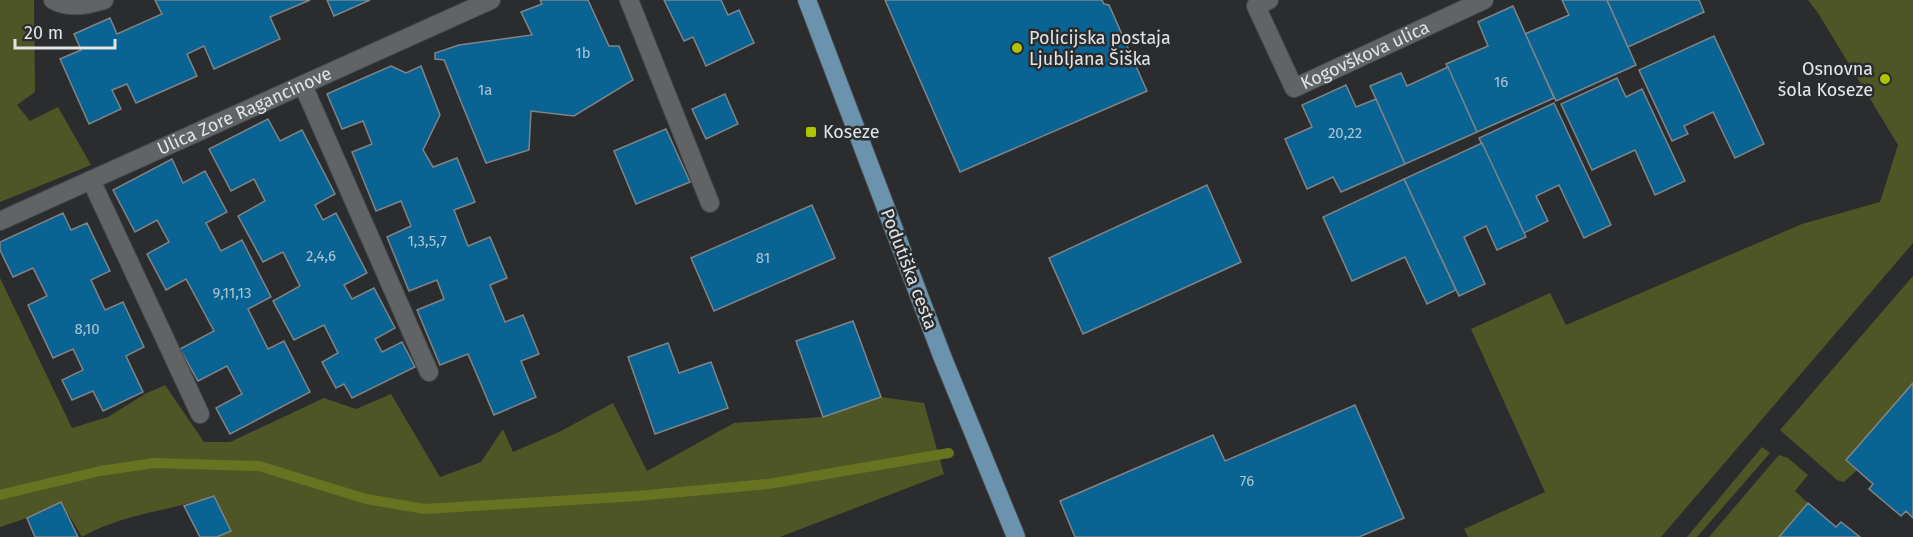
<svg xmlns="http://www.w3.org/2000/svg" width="1913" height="537" font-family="'Fira Sans',sans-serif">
<rect width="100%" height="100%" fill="#2a2c2e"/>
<g fill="#4e5626">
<path d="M0 0H34L35 92 17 105 30 121 58 107 91 165 0 202Z"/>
<path d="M1808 0H1913V243L1661 537H1468L1464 529 1545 492 1471 329 1550 293 1566 325 1802 224 1880 202 1898 145 1818 13Z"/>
<path d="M1913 276V383L1847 460 1857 470 1844 482 1837 480 1780 430Z"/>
<path d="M0 278 72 428 108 417 145 394 165 385 204 442H230L324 398 356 409 391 394 440 477 481 462 503 429 513 452 559 432 613 403 647 471 734 423 823 417 881 397 924 403 944 474 780 537H217L230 531 213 496C170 511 121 514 82 537L61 502 27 518 0 527Z"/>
<path d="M1762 447 1770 453 1697 537H1687Z"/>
<path d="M1779 455 1788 458 1808 475 1795 491 1808 503 1779 537H1709Z"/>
</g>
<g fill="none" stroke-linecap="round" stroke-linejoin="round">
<path stroke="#677320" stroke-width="10" d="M0 495 100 471 154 463 259 466 366 499 425 509 637 496 768 484 949 453"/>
</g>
<g fill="#096493" stroke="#818486" stroke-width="1.5">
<path d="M155 0H310L270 17 280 39 214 69 204 46 187 54 197 76 136 103 127 84 112 90 121 109 89 124 60 59 81 50 74 34 110 18 117 34 162 14Z"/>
<path d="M327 0H370L334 16Z"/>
<path d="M540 0H588L609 46H619L633 80 574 116 531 111 529 150 486 163 444 60 435 59V53L459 45 532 35 521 12 542 4Z"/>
<path d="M664 0H721L728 15 739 10 754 43 706 66 693 37 684 41Z"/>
<path d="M885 0H1102L1104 4 1109 5 1147 91 960 172Z"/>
<path d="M1562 0H1607L1636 65 1556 101 1525 34 1569 15Z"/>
<path d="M1607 0H1699L1704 12 1628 47Z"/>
<path d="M1513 6 1554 98 1477 132 1446 64 1488 46 1478 22Z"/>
<path d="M1714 36 1764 144 1735 158 1713 112 1684 126 1688 134 1672 141 1639 70Z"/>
<path d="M391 66 406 73 421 66 440 115 423 150 433 167 457 158 475 202 454 210 468 246 490 237 507 278 490 285 505 322 523 315 539 354 521 361 536 397 494 415 468 354 440 365 417 310 444 299 437 280 409 291 387 237 411 226 401 201 376 211 352 152 372 144 363 121 342 129 327 94Z"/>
<path d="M1448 67 1477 132 1405 164 1370 86 1401 73 1407 86Z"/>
<path d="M1617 78 1626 97 1642 89 1685 181 1655 195 1635 150 1592 170 1561 104Z"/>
<path d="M1346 85 1356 107 1376 99 1405 164 1341 192 1333 177 1307 189 1285 139 1312 127 1302 105Z"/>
<path d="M725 94 738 124 706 139 692 109Z"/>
<path d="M1554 103 1611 225 1584 238 1559 185 1536 196 1548 221 1524 233 1479 138Z"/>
<path d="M268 119 280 141 302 130 335 194 315 205 323 220 336 213 367 273 344 285 352 299 374 288 395 328 375 339 382 352 402 342 415 367 352 398 344 384 336 388 322 362 338 353 324 325 294 340 273 301 300 286 283 252 263 262 238 216 265 201 254 179 231 191 209 149Z"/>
<path d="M666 129 690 182 636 204 614 151Z"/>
<path d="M1482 143 1526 237 1497 250 1486 226 1464 237 1485 284 1459 296 1404 179Z"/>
<path d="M172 159 183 183 205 171 227 212 206 223 221 251 242 240 271 297 248 309 268 349 284 341 310 392 230 434 216 408 242 394 227 366 198 381 180 349 214 331 186 279 166 290 147 254 169 242 157 220 135 232 113 190Z"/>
<path d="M1404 179 1456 290 1427 304 1405 257 1352 281 1323 217Z"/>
<path d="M1207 185 1241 262 1083 334 1049 258Z"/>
<path d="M812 205 835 258 714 311 691 258Z"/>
<path d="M63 213 71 230 87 223 110 271 91 280 105 310 123 302 144 347 126 356 143 392 103 411 93 391 72 400 62 380 83 370 73 349 53 358 28 305 47 296 33 268 13 277 0 250V242Z"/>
<path d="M853 321 881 397 823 417 796 341Z"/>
<path d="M668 343 679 373 711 362 728 408 655 434 628 357Z"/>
<path d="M1913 383V518L1906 511 1901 516 1869 489 1873 484 1846 460Z"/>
<path d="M1355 405 1404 518 1359 537H1075L1060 501 1213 435 1225 461Z"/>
<path d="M214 496 231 531 217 537H200L184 506Z"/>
<path d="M61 502 78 537H35L27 518Z"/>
<path d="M1808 503 1836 527 1841 522 1860 537H1779Z"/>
</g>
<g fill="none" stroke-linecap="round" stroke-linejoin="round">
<g stroke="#454748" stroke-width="20">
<g id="minor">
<path d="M53 0C70 9 86 5 104 0"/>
<path d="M629 0 710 203"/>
<path id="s1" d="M1269 0 1256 6 1294 88 1484 0"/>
<path d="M303 85 429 372"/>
<path d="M91 180 200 414"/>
<path id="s2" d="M0 221 491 0"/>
</g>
</g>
<g stroke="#454748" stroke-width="20">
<path id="major" d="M807 0 942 356 1016 537"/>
</g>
<use href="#minor" stroke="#616365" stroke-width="18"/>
<use href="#major" stroke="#6c93ae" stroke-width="18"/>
</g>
<g fill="#b0c502" stroke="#2a2c2e" stroke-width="2">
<circle cx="1017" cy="48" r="6"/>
<circle cx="1885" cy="79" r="6"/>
<rect x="805" y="126" width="12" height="12" rx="3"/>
</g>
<g text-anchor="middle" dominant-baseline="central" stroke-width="5" stroke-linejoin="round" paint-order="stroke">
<g font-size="15" fill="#acc4d0">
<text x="583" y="53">1b</text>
<text x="1501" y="82">16</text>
<text x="485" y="90">1a</text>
<text x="1345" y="133">20,22</text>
<text x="427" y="241">1,3,5,7</text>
<text x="321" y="256">2,4,6</text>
<text x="763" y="258">81</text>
<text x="232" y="293">9,11,13</text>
<text x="87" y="329">8,10</text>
<text x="1247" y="481">76</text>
</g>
<g font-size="18" fill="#e2e4e5" stroke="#2a2c2e" text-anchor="start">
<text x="1029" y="38">Policijska postaja<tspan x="1029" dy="21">Ljubljana Šiška</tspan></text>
<text x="1873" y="69" text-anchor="end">Osnovna<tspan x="1873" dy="21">šola Koseze</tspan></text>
<text x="823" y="132">Koseze</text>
</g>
<g font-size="18" fill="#e2e4e5" stroke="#2a2c2e">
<text stroke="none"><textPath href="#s1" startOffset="183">Kogovškova ulica</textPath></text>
<text stroke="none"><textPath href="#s2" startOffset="268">Ulica Zore Ragancinove</textPath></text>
<text transform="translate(909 269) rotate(69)">Podutiška cesta</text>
</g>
</g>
<path d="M15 39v9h100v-9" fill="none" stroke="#e2e4e5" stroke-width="3"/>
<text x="24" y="39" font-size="18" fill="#e2e4e5" stroke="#2a2c2e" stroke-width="4.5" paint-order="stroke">20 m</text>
</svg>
